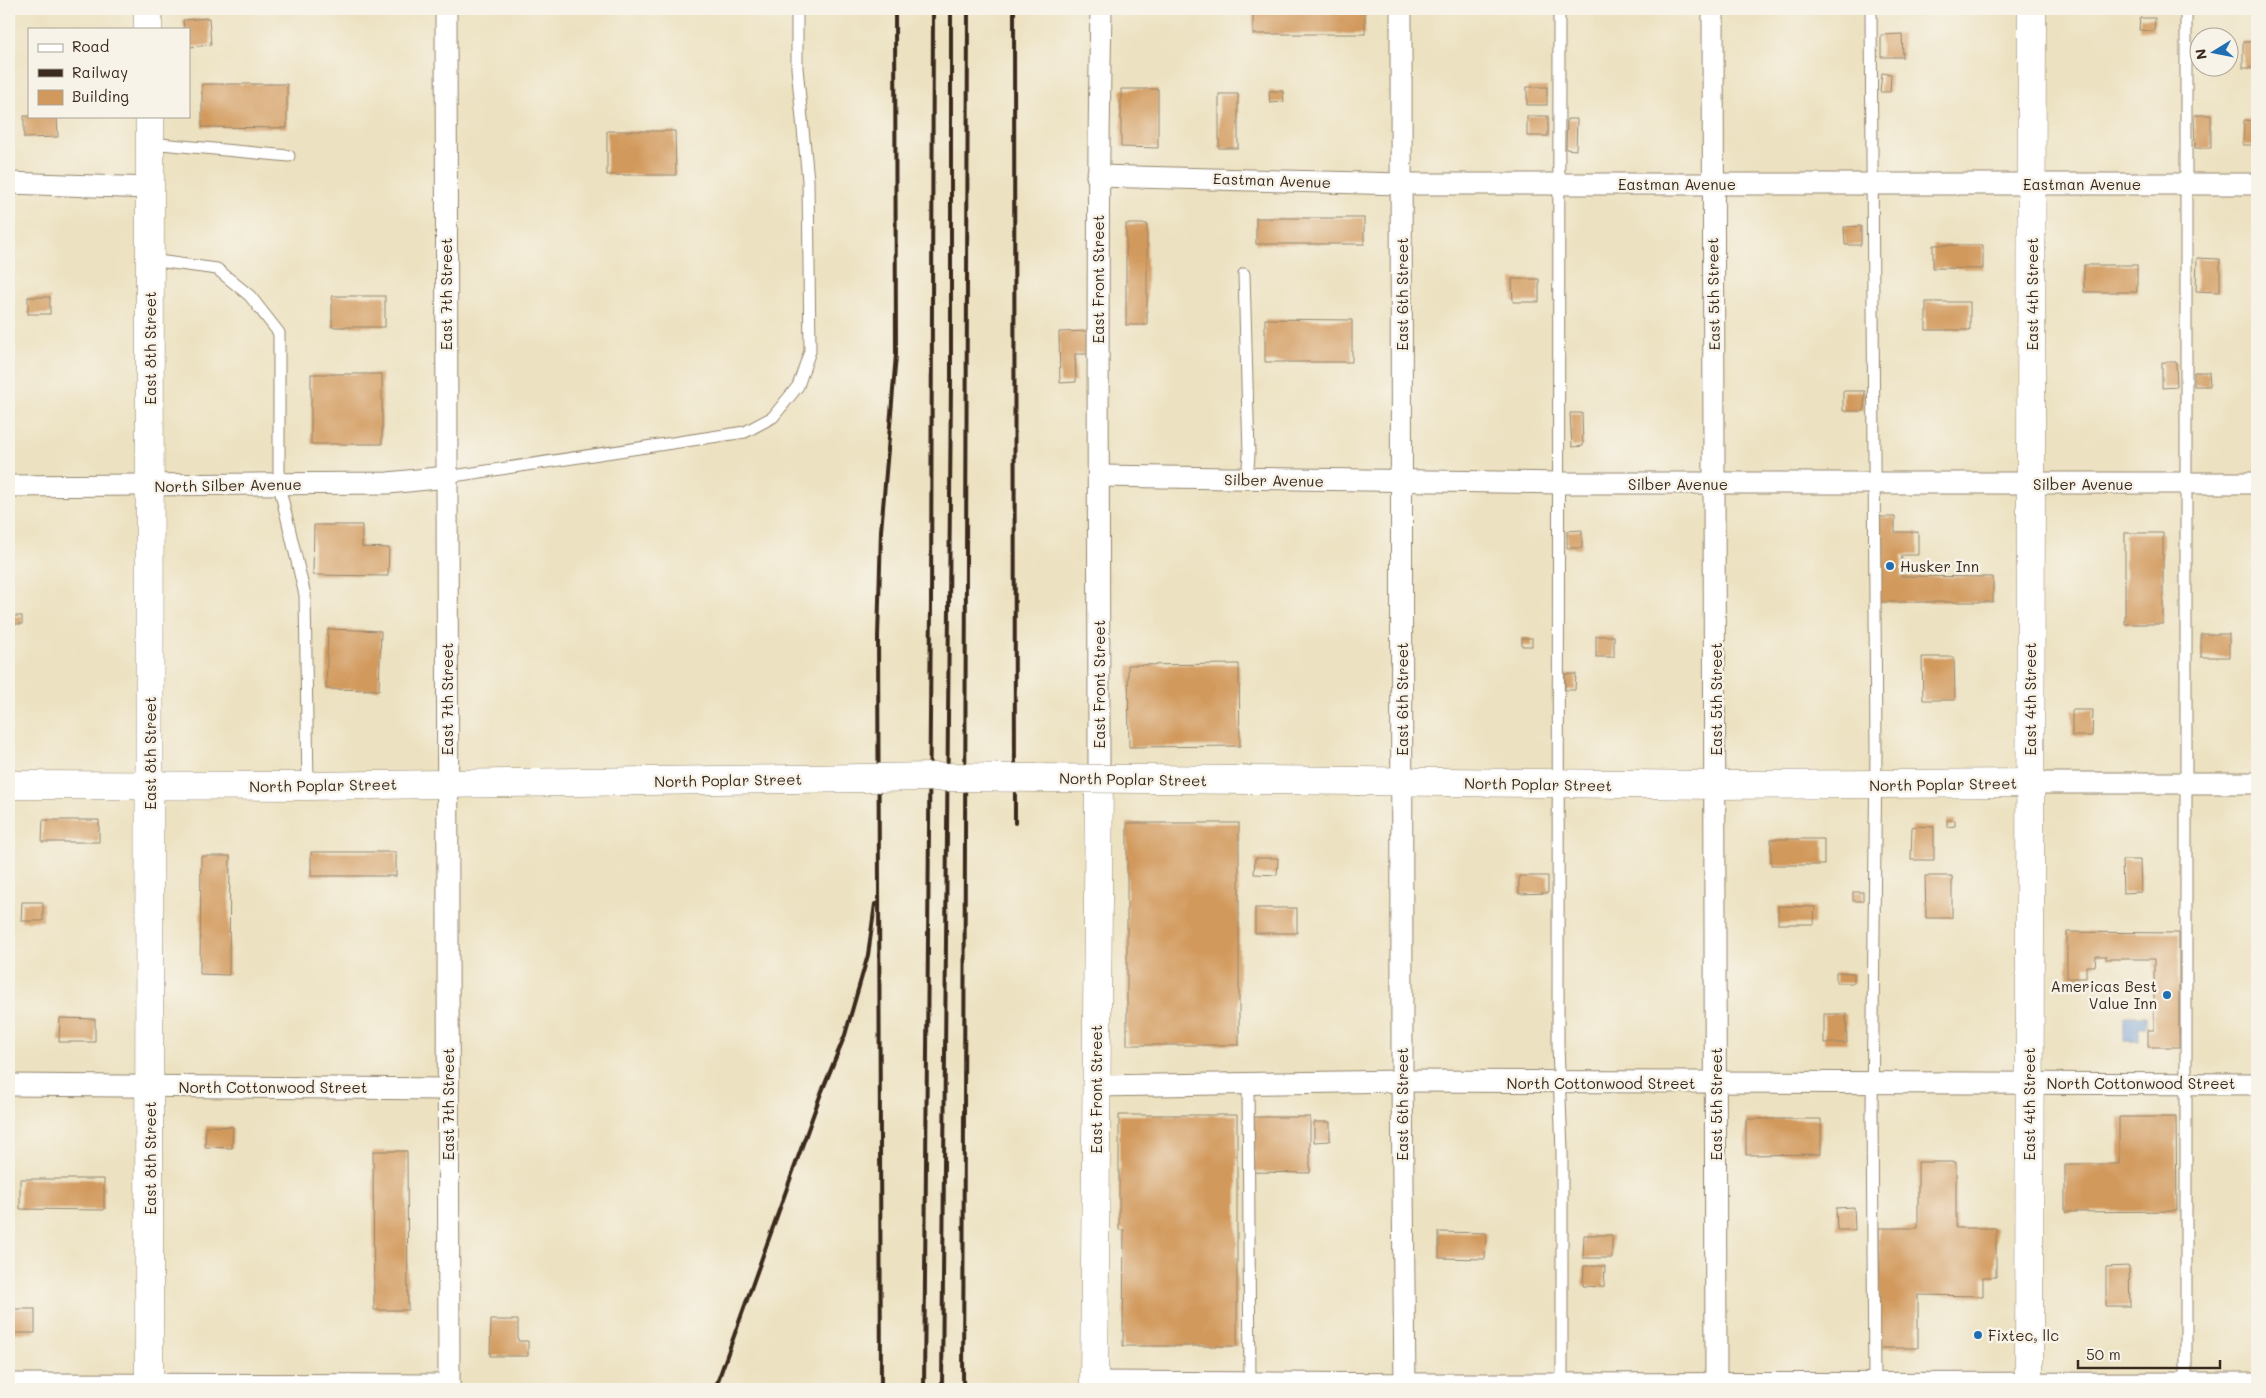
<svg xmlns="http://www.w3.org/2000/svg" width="2266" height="1398" font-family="Mali,sans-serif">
<rect width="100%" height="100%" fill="#f7f3e8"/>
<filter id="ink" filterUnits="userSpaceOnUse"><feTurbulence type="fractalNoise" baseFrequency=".02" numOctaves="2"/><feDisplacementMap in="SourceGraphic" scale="10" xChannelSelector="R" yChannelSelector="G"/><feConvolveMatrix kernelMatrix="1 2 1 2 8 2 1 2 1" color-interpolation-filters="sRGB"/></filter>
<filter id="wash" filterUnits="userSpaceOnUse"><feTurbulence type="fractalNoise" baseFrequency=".0096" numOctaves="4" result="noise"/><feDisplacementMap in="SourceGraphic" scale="20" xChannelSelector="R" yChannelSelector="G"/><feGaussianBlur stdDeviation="1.12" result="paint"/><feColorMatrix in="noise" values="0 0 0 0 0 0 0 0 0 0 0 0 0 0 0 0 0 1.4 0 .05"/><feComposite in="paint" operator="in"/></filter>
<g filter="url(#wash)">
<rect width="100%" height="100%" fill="#ece1c0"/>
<path fill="#6d9cd5" stroke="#54637a" d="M2124 1016H2146V1027H2139V1041H2124Z"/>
<g id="blocks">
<g fill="#d2995c">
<rect x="1253" y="9" width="112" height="25"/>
<path d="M209 18 211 45 189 47V29H184L183 20Z"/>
<path d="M2140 18H2155L2154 31 2139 30Z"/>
<path d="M1902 34 1903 57H1881V35Z"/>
<rect x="2243" y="42" width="14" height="26"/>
<path d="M1882 73 1891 74 1890 92H1880Z"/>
<path d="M202 84H287V128L202 127Z"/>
<rect x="1527" y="87" width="20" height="18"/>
<path d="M1121 89H1158V148L1121 147Z"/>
<path d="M1269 91H1283L1284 102 1270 103Z"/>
<rect x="1219" y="94" width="19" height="54"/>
<path d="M2194 115H2211V148H2195Z"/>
<path d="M24 116H57L58 137 24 138Z"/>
<rect x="1527" y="116" width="21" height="20"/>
<path d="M1567 119H1577L1576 150 1566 149Z"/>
<path d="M2244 120 2257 121V145H2243Z"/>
<path d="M607 131H675L676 175H607Z"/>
<rect x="1256" y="218" width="108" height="26"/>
<rect x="1126" y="224" width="21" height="101"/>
<path d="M1861 226V245H1845L1844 227Z"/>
<path d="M1933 245H1983V269L1933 268Z"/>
<path d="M2197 258 2220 259V292L2196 291Z"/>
<rect x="2084" y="265" width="53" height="27"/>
<path d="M1512 279H1539V302H1513Z"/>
<rect x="332" y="296" width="53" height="31"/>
<rect x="28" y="297" width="22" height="17"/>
<rect x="1926" y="302" width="44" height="28"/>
<path d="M1265 319 1352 320V362H1265Z"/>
<path d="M1087 331 1088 354H1075L1076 382 1060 383 1059 332Z"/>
<path d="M2162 362H2176L2177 387 2162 388Z"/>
<path d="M2194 372H2209L2210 386H2194Z"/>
<rect x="311" y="374" width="71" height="70"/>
<path d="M1843 391H1865L1864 411H1843Z"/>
<path d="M1570 413H1582L1583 446 1572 447Z"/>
<path d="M1878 517H1895V532H1918V555H1902L1901 576 1993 577V602H1878Z"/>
<path d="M314 525H362V547L389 548 388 576 313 575Z"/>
<path d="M1582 530V548H1567V531Z"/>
<rect x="2125" y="533" width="38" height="91"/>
<rect x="9" y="616" width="13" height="8"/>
<path d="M328 629 381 631 379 690 326 689Z"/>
<rect x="2201" y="634" width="28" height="23"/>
<rect x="1596" y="636" width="18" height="21"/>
<rect x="1522" y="638" width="10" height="8"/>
<path d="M1922 657H1954L1955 700H1923Z"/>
<path d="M1239 664 1240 746 1129 747 1128 665Z"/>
<path d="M1565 674H1576L1575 690H1565Z"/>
<path d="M2072 710H2093L2092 736H2072Z"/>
<path d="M43 820H99V842H42Z"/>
<path d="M1947 820H1955V826L1947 827Z"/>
<rect x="1127" y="823" width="112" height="222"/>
<path d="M1912 826 1934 827V860H1911Z"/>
<rect x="1771" y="839" width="53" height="26"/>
<rect x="311" y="852" width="85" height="24"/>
<path d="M201 856H230L229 975 200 974Z"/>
<path d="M1255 858H1278L1277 875 1254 874Z"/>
<path d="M2122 860H2140L2141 892 2123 893Z"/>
<path d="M1519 876H1548V893L1519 894Z"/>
<path d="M1925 876H1952V918H1926Z"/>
<rect x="1853" y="892" width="10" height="9"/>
<path d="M22 902H43V921H21Z"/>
<path d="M1778 906 1815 907 1814 924H1778Z"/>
<rect x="1255" y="908" width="42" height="25"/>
<path d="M2067 932 2179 933V1047H2148V1030H2154V959H2106V956H2096L2095 966H2086V978H2067Z"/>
<path d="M1836 972 1854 973V983H1836Z"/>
<path d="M1824 1014H1846L1847 1043H1824Z"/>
<path d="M60 1018 95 1019V1042H59Z"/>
<path d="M1119 1115H1237V1346H1123L1124 1230H1119Z"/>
<path d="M1254 1117H1310V1173L1254 1172Z"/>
<path d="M2119 1117H2176L2177 1211 2065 1212V1164H2119Z"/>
<path d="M1746 1119H1821V1154L1746 1155Z"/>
<path d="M1314 1122H1330V1141L1314 1142Z"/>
<path d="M206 1126 233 1127 232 1148 205 1147Z"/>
<path d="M373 1151H407L408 1310H374Z"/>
<path d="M1918 1162H1956V1228H1996V1277H1983V1296L1918 1295V1348H1879V1228H1918Z"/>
<path d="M20 1179H104V1210L20 1209Z"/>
<path d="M1854 1207 1855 1230H1837L1836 1208Z"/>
<path d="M1439 1232 1486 1233 1485 1259 1439 1258Z"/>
<path d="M1584 1235H1612V1258H1583Z"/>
<path d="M1584 1266H1605L1604 1287 1583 1286Z"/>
<path d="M2129 1266 2130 1306H2106V1267Z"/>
<rect x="9" y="1309" width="26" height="24"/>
<path d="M491 1320H518V1341H528V1356H490Z"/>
</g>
</g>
</g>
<g filter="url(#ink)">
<use href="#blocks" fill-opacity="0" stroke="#94866f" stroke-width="1"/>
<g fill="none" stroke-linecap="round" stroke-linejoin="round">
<g stroke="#94866f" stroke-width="13">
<g id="lane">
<path d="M1559 9 1558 1046 1562 1152V1387"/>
<path d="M1871 9 1876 752 1872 1112 1874 1382"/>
<path d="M150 143 289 156"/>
<path d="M150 260 217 269 250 296 279 333V485L305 595 308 786"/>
<path d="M1244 274 1249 455 1247 479"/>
<path d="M447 477 745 432 773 417 798 386 810 351 808 180 797 68V9"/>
<path d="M1248 1083 1250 1388"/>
<path d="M2186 1387V9"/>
</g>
</g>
<g stroke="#94866f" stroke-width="23">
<g id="street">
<path d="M446 9 449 1389"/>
<path d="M1401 9 1402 1081 1405 1389"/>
<path d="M1713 9 1716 1389"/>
<path d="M1097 176 1402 184H2257"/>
<path d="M9 183 150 188"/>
<path d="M1100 476 1560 483H2257"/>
<path d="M9 486 388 483 447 477"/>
<path d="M1099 776C1099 520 1096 264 1101 9"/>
<path d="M2030 783H2257"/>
<path d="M9 1085 447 1089"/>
<path d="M1096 1086 1402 1081 2257 1084"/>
<path d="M1094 1382 1434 1384 2257 1383"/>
<path d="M9 1384 449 1385"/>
</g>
</g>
<g stroke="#94866f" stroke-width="29">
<g id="secondary">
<path d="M148 9V29"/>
<path d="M1359 781 1716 785 2030 783"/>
<path d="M9 785 308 786 508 783"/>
<path d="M149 1389 150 116"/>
<path d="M1094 1389 1099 776"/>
<path d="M2029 1389 2032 9"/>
</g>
</g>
<use href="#lane" stroke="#fff" stroke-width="11"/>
<use href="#street" stroke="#fff" stroke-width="21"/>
<use href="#secondary" stroke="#fff" stroke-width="28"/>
<g stroke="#3b2a1e" stroke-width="4">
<path d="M1014 9 1015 823"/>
<path d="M715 1389 820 1096 845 1035 868 955 875 904"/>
<path d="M881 1389 878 637 881 531 896 355 895 9"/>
<path d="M924 1389 931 605 933 9"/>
<path d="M942 1389 951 385V9"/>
<path d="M963 1389 968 9"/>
</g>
<g stroke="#94866f" stroke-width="29" stroke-linecap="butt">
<path id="secondary-bridge" d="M508 783 937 777 1359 781"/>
</g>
<use href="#secondary-bridge" stroke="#fff" stroke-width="28"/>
</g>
</g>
<g fill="#1f6fb2" stroke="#f7f3e8" stroke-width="2">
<circle cx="1890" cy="566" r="5"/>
<circle cx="2167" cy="995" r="5"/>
<circle cx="1978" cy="1335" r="5"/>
</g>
<g text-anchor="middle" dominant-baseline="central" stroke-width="5" stroke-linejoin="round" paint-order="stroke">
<g font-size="15" fill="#3b2a1e" stroke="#f7f3e8">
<text transform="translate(1272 180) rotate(2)">Eastman Avenue</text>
<text x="1677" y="184">Eastman Avenue</text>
<text x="2082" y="184">Eastman Avenue</text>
<text transform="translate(1098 279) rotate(-90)">East Front Street</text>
<text transform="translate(446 294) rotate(-90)">East 7th Street</text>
<text transform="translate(1402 294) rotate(-90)">East 6th Street</text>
<text transform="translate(1713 294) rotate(-91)">East 5th Street</text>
<text transform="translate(2032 294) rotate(-90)">East 4th Street</text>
<text transform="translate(150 348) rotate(-90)">East 8th Street</text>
<text transform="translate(1274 480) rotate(1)">Silber Avenue</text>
<text x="1678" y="484">Silber Avenue</text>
<text x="2083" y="484">Silber Avenue</text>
<text transform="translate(228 485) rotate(-1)">North Silber Avenue</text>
<text transform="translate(1099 684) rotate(-90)">East Front Street</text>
<text transform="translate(447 699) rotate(-90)">East 7th Street</text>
<text transform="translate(1402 699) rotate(-90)">East 6th Street</text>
<text transform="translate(1716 699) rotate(-90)">East 5th Street</text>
<text transform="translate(2030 699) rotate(-90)">East 4th Street</text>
<text transform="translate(150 753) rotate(-90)">East 8th Street</text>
<text transform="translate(1133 779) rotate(1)">North Poplar Street</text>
<text transform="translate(728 780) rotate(-1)">North Poplar Street</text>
<text transform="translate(1538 784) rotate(1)">North Poplar Street</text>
<text transform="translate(1943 784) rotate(-1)">North Poplar Street</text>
<text transform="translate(323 785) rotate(-1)">North Poplar Street</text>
<text x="1601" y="1083">North Cottonwood Street</text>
<text x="2141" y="1083">North Cottonwood Street</text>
<text x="273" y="1087">North Cottonwood Street</text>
<text transform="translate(1096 1089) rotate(-90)">East Front Street</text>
<text transform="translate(448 1104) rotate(-90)">East 7th Street</text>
<text transform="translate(1402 1104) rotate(-90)">East 6th Street</text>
<text transform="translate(1716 1104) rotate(-90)">East 5th Street</text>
<text transform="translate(2029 1104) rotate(-90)">East 4th Street</text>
<text transform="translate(150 1158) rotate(-90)">East 8th Street</text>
</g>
<g font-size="15" fill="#3b2a1e" stroke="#f7f3e8" text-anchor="start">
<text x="1900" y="566">Husker Inn</text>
<text x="2157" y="986" text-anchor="end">Americas Best<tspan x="2157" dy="17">Value Inn</tspan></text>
<text x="1988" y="1335">Fixtec, llc</text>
</g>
</g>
<rect width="2266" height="1398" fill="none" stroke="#f7f3e8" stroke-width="30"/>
<rect x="28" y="28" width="162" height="90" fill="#f7f3e8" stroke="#aca397"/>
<rect x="38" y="44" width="25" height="8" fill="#ffffff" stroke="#aca397"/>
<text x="72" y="52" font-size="15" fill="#3b2a1e">Road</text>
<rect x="38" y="69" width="25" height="8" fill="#3b2a1e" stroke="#aca397"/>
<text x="72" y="78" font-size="15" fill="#3b2a1e">Railway</text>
<rect x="38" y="90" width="25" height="15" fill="#d2995c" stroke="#aca397"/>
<text x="72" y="102" font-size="15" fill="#3b2a1e">Building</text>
<g transform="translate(2214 52) rotate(260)"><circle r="24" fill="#f7f3e8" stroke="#aca397"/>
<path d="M0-4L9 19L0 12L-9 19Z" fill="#1f6fb2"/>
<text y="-8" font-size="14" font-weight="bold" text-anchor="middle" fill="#3b2a1e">N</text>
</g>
<path d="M2078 1360v8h142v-8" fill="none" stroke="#3b2a1e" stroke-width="2.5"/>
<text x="2086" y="1360" font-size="15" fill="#3b2a1e" stroke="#f7f3e8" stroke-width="4" paint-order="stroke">50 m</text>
</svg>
